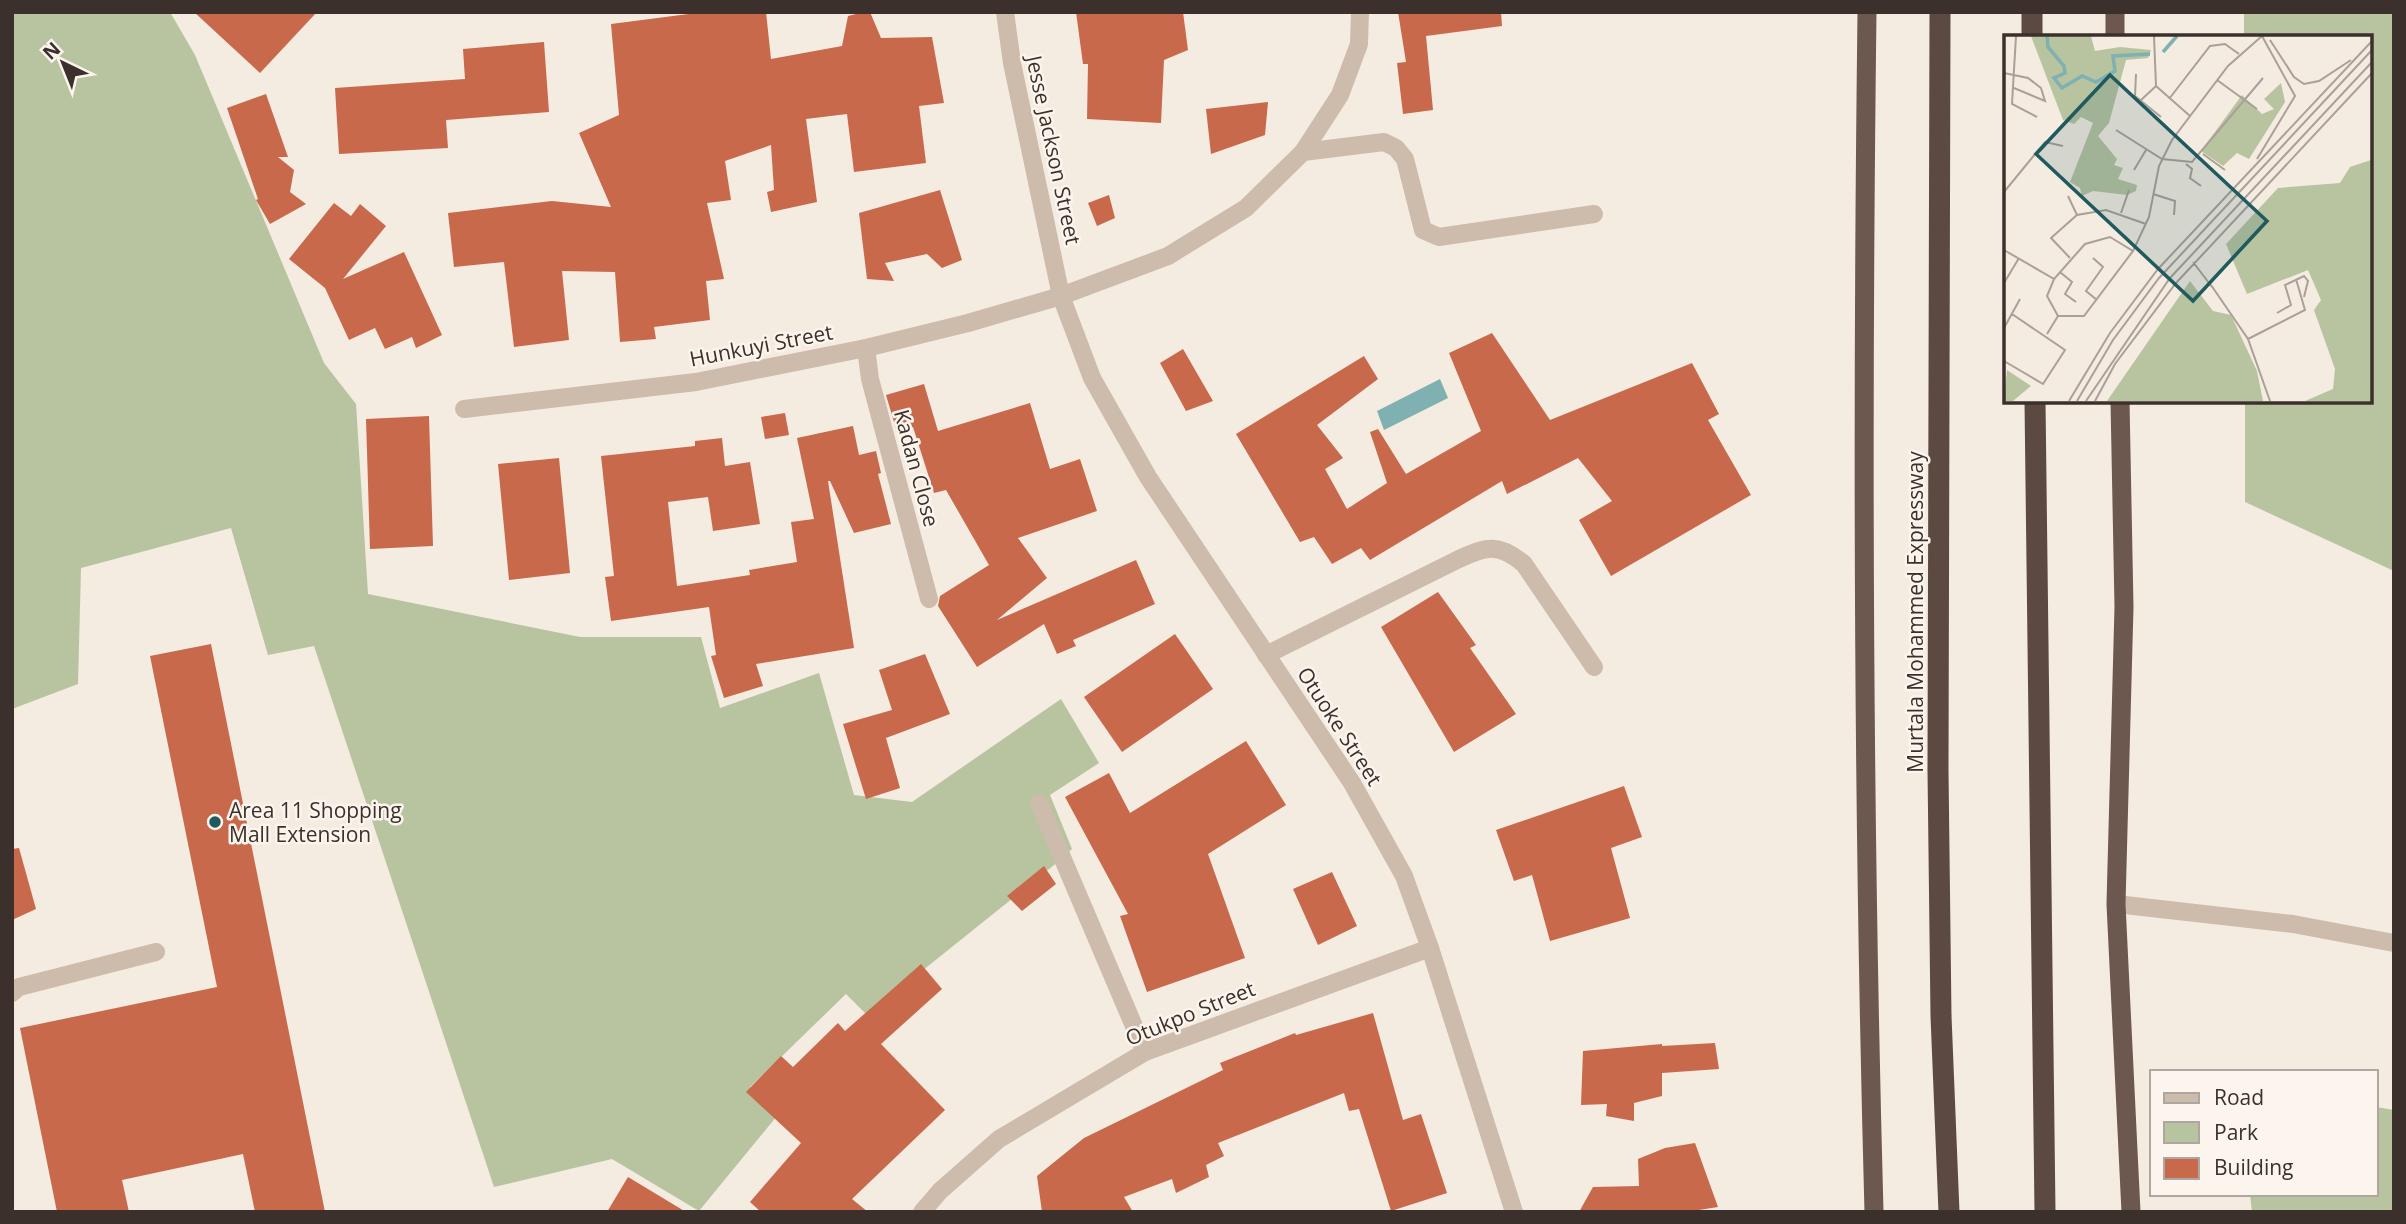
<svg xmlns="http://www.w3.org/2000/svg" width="2406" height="1224" font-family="'Open Sans',sans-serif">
<rect width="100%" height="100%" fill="#f4ebe1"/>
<g fill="#b8c4a0">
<path d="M12 12H170L195 55 324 363 356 404 368 594 580 637H701L720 708 819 673 854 795 912 802 1061 699 1099 763 1050 795 1072 849 1059 861 867 1015 846 994 750 1087 777 1116 699 1211 612 1159 494 1187 314 646 268 655 231 528 81 568 78 684 12 709Z"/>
<path d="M2244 12H2394V571L2245 502V401H2369V37H2244Z"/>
<path d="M2376 1107 2394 1110V1212H2252L2250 1194H2376Z"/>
</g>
<path fill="#7fb0b2" d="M1440 379 1448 398 1384 430 1377 411Z"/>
<g fill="#c8694b">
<path d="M194 12H317L260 73Z"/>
<path d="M704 12H766L771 59 842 46 848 16 864 12H870L881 38 932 37 944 103 919 106 926 163 854 172 847 114 806 119 817 202 771 212 767 192 774 190 771 145 725 161 731 200 707 203 724 279 706 281 710 320 654 327 656 339 620 342 615 272 562 271 569 340 514 347 504 262 454 267 448 213 552 201 611 207 579 133 619 115 611 24Z"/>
<path d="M1076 12H1183L1188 50 1164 60 1161 123 1087 119 1088 64H1083Z"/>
<path d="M1398 12H1501L1502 26 1426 36 1433 110 1403 114 1397 63 1406 62Z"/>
<path d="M544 42 549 112 446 120 448 148 339 154 335 88 465 79 463 49Z"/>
<path d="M266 94 288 157H278L294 170 290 192 306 204 270 224 256 200 258 199 227 108Z"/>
<path d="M1268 102 1265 135 1211 154 1206 109Z"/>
<path d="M940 190 962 260 942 268 927 254 885 263 894 281 867 279 859 213Z"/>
<path d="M1109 195 1115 218 1097 226 1088 203Z"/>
<path d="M334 203 351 216 360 204 386 226 343 279 404 252 442 335 416 348 412 337 385 349 375 328 349 340 325 288 289 259Z"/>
<path d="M1492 333 1550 420 1692 363 1719 414 1708 420 1751 495 1611 576 1579 520 1612 501 1578 458 1507 494 1502 481 1370 560 1361 548 1332 564 1314 537 1300 542 1236 434 1364 356 1378 379 1317 425 1343 458 1325 469 1347 509 1387 483 1370 432 1378 429 1406 474 1481 431 1449 353Z"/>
<path d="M1183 349 1213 401 1186 411 1160 363Z"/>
<path d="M924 384 938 431 1030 403 1050 469 1080 459 1097 511 1018 538 1047 578 997 620 1136 560 1155 604 1073 640 1076 646 1057 654 1044 624 977 667 938 606 940 596 989 565 946 490 934 493 913 427 897 432 886 395Z"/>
<path d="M785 413 789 435 765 439 761 417Z"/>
<path d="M429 416 433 546 370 549 366 419Z"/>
<path d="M853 426 859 455 876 451 881 473 878 474 891 524 854 533 830 481H828L854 648 756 664 763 686 724 698 711 656 716 655 709 607 611 621 605 577 614 576 601 456 695 446V441L722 438 725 466 750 462 760 524 713 531 708 497 668 502 677 586 750 575 749 570 797 562 791 522 814 519 797 438Z"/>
<path d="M559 458 570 573 509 580 498 464Z"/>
<path d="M1438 592 1476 645 1470 648 1516 714 1454 752 1381 627Z"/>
<path d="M1175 634 1213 689 1122 752 1084 697Z"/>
<path d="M211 644 325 1212H255L243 1154 122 1180 129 1212H57L20 1028 217 987 150 656Z"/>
<path d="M925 654 950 714 886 738 900 788 866 799 843 724 892 710 879 670Z"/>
<path d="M1246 741 1286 805 1208 854 1245 958 1147 992 1120 916 1128 914 1065 797 1109 773 1130 813Z"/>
<path d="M1624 786 1642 837 1611 848 1630 918 1550 941 1532 875 1514 881 1496 830Z"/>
<path d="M19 848 36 909 12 920V849Z"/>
<path d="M1044 866 1056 884 1022 911 1007 896Z"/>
<path d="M1332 872 1357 926 1318 945 1293 889Z"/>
<path d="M921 964 942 989 881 1044 945 1110 852 1199 868 1212H761L750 1202 801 1143 746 1092 781 1056 793 1067 838 1023 845 1031Z"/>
<path d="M1373 1013 1403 1120 1421 1114 1447 1193 1391 1211 1359 1109 1349 1111 1344 1093 1218 1143 1224 1156 1206 1165 1209 1177 1176 1193 1172 1179 1124 1197 1133 1212H1042L1037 1176 1084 1138 1223 1070 1220 1063 1295 1033 1296 1035Z"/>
<path d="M1715 1043 1719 1069 1662 1073V1096L1634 1103V1121L1606 1116 1607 1104 1581 1105 1583 1051 1662 1044V1046Z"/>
<path d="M1695 1143 1718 1207 1686 1212H1579L1593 1187 1639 1186 1638 1159 1665 1148Z"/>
<path d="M628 1177 686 1212H607Z"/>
</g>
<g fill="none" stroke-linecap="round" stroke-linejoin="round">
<g stroke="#cdbbac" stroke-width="18">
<path d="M1005 12 1012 63 1061 296 1092 378 1148 477 1352 783 1404 876 1430 948 1514 1212"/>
<path d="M1303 152 1384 142 1396 148 1405 159 1423 230 1439 237 1594 214"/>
<path d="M866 348 870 379 929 599"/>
<path d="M464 409 696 382 866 348 968 323 1061 296 1168 256 1246 208 1303 152 1340 95 1359 44 1360 12"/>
<path d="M1266 655 1459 559C1487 546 1499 543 1524 564L1594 667"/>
<path d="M1039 803 1145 1052"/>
<path d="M2116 904 2293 924 2394 943"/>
<path d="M12 993 19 987 156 952"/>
<path d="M922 1212 940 1191 999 1139 1145 1052 1430 948"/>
</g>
<g stroke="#6c584f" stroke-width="19">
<path d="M1867 12C1862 412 1863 812 1874 1212"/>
<path d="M2115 12V37"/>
<path d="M2120 401 2124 607 2116 904 2131 1212"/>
</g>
<g stroke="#5c4a42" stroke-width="21">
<path d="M1940 12 1938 770 1941 1016 1949 1212"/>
<path d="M2032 12V37"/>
<path d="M2035 401 2045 1212"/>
</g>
</g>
<circle fill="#1f5a5e" stroke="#fbf5ee" stroke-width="2.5" cx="215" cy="822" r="7"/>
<g text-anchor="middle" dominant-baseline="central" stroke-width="5" stroke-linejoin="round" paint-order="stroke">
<g font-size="21" fill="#3b302b" stroke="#fbf5ee">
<text transform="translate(1054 150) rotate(78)">Jesse Jackson Street</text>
<text transform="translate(761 345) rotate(-11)">Hunkuyi Street</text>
<text transform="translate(917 468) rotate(75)">Kadan Close</text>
<text transform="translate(1915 612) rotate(-90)">Murtala Mohammed Expressway</text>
<text transform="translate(1340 726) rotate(57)">Otuoke Street</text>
<text transform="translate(1190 1013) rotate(-22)">Otukpo Street</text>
</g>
<g font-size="21" fill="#3b302b" stroke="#fbf5ee" text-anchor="start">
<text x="229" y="810">Area 11 Shopping<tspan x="229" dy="24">Mall Extension</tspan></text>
</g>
</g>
<g transform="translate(2004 35)">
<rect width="368" height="368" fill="#f4ebe1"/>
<path d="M27 1H87L91 16 116 12 147 15 144 23 122 25 105 88 94 101 113 124 110 130 119 133 114 144 133 150 132 156 123 160 89 156 78 161 76 153 66 147 89 88 77 82 70 89 59 85ZM277 48 281 67 245 124 233 118 219 131 197 116 238 60 258 79 270 74 260 64ZM367 125V366H301L329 354 331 334 310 275 317 265 304 235 243 259 222 209 274 153 336 148 346 132ZM186 246 209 276 227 280 253 336 259 366H103ZM3 335 27 351 9 366H0Z" fill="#b8c4a0"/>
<path fill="none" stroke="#7fb0b2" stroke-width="3.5" d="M43 1 44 12 60 31 61 38 50 43 58 53 78 41 92 47 111 36 109 21 146 19M159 17 173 1"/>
<path fill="none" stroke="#aaa098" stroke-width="2" d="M12 1 8 69 33 82M150 1 152 51 186 81M266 5 290 42 300 49 315 46 347 25M0 38 24 43 37 53 41 66 10 53M132 39 131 61 157 82M213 45 253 74M165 64 206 11 221 9 235 19M136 66 152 51M112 95 158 124 188 127 259 43M199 119 221 135M253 124 291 61 258 1M182 129 188 134 186 143 197 151M130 135 142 115M0 157 41 107 59 111M149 159 171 166 170 180M64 161 73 180M117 178 125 155M106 202 129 216 80 281H54L43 261 50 244 81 209ZM0 215 50 244M129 216 145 182 155 131 168 105 224 31 258 1M66 223 47 203 73 180 102 175 142 189M89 223 99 232 82 256 93 265M189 227 208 252M56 237 68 247 61 259 72 267M0 248 15 223M207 250 244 304 266 366M273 278 287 270 281 250 300 241 304 246 300 262M0 293 16 264M43 299 54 281M244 304 301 275 292 244M0 326 39 349 61 315 8 279M65 366 106 298 154 234 368 6M73 366 109 305 155 243 368 15M82 366 166 243 368 27M91 366 111 329 172 248 368 38"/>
<path fill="#1f5a5e" fill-opacity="0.15" stroke="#1f5a5e" stroke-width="3.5" d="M106 40 263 186 189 266 32 119Z"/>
<rect width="368" height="368" fill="none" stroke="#3b302b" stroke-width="3.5"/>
</g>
<rect width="2406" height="1224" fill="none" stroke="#3b302b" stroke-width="28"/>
<rect x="2150" y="1070" width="228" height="126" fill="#fbf5ee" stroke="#aea6a0" stroke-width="2"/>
<rect x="2164" y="1093" width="35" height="10" fill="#cdbbac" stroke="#aea6a0" stroke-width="2"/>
<text x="2214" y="1105" font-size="21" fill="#3b302b">Road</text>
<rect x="2164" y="1122" width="35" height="21" fill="#b8c4a0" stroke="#aea6a0" stroke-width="2"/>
<text x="2214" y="1140" font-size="21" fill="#3b302b">Park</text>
<rect x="2164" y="1158" width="35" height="21" fill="#c8694b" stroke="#aea6a0" stroke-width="2"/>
<text x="2214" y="1175" font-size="21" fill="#3b302b">Building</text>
<g transform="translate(63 63) rotate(317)" stroke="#fbf5ee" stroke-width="5" paint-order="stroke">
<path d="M0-5L12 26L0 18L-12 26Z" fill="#3b302b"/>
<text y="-10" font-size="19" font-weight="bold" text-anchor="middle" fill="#3b302b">N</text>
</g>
</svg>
